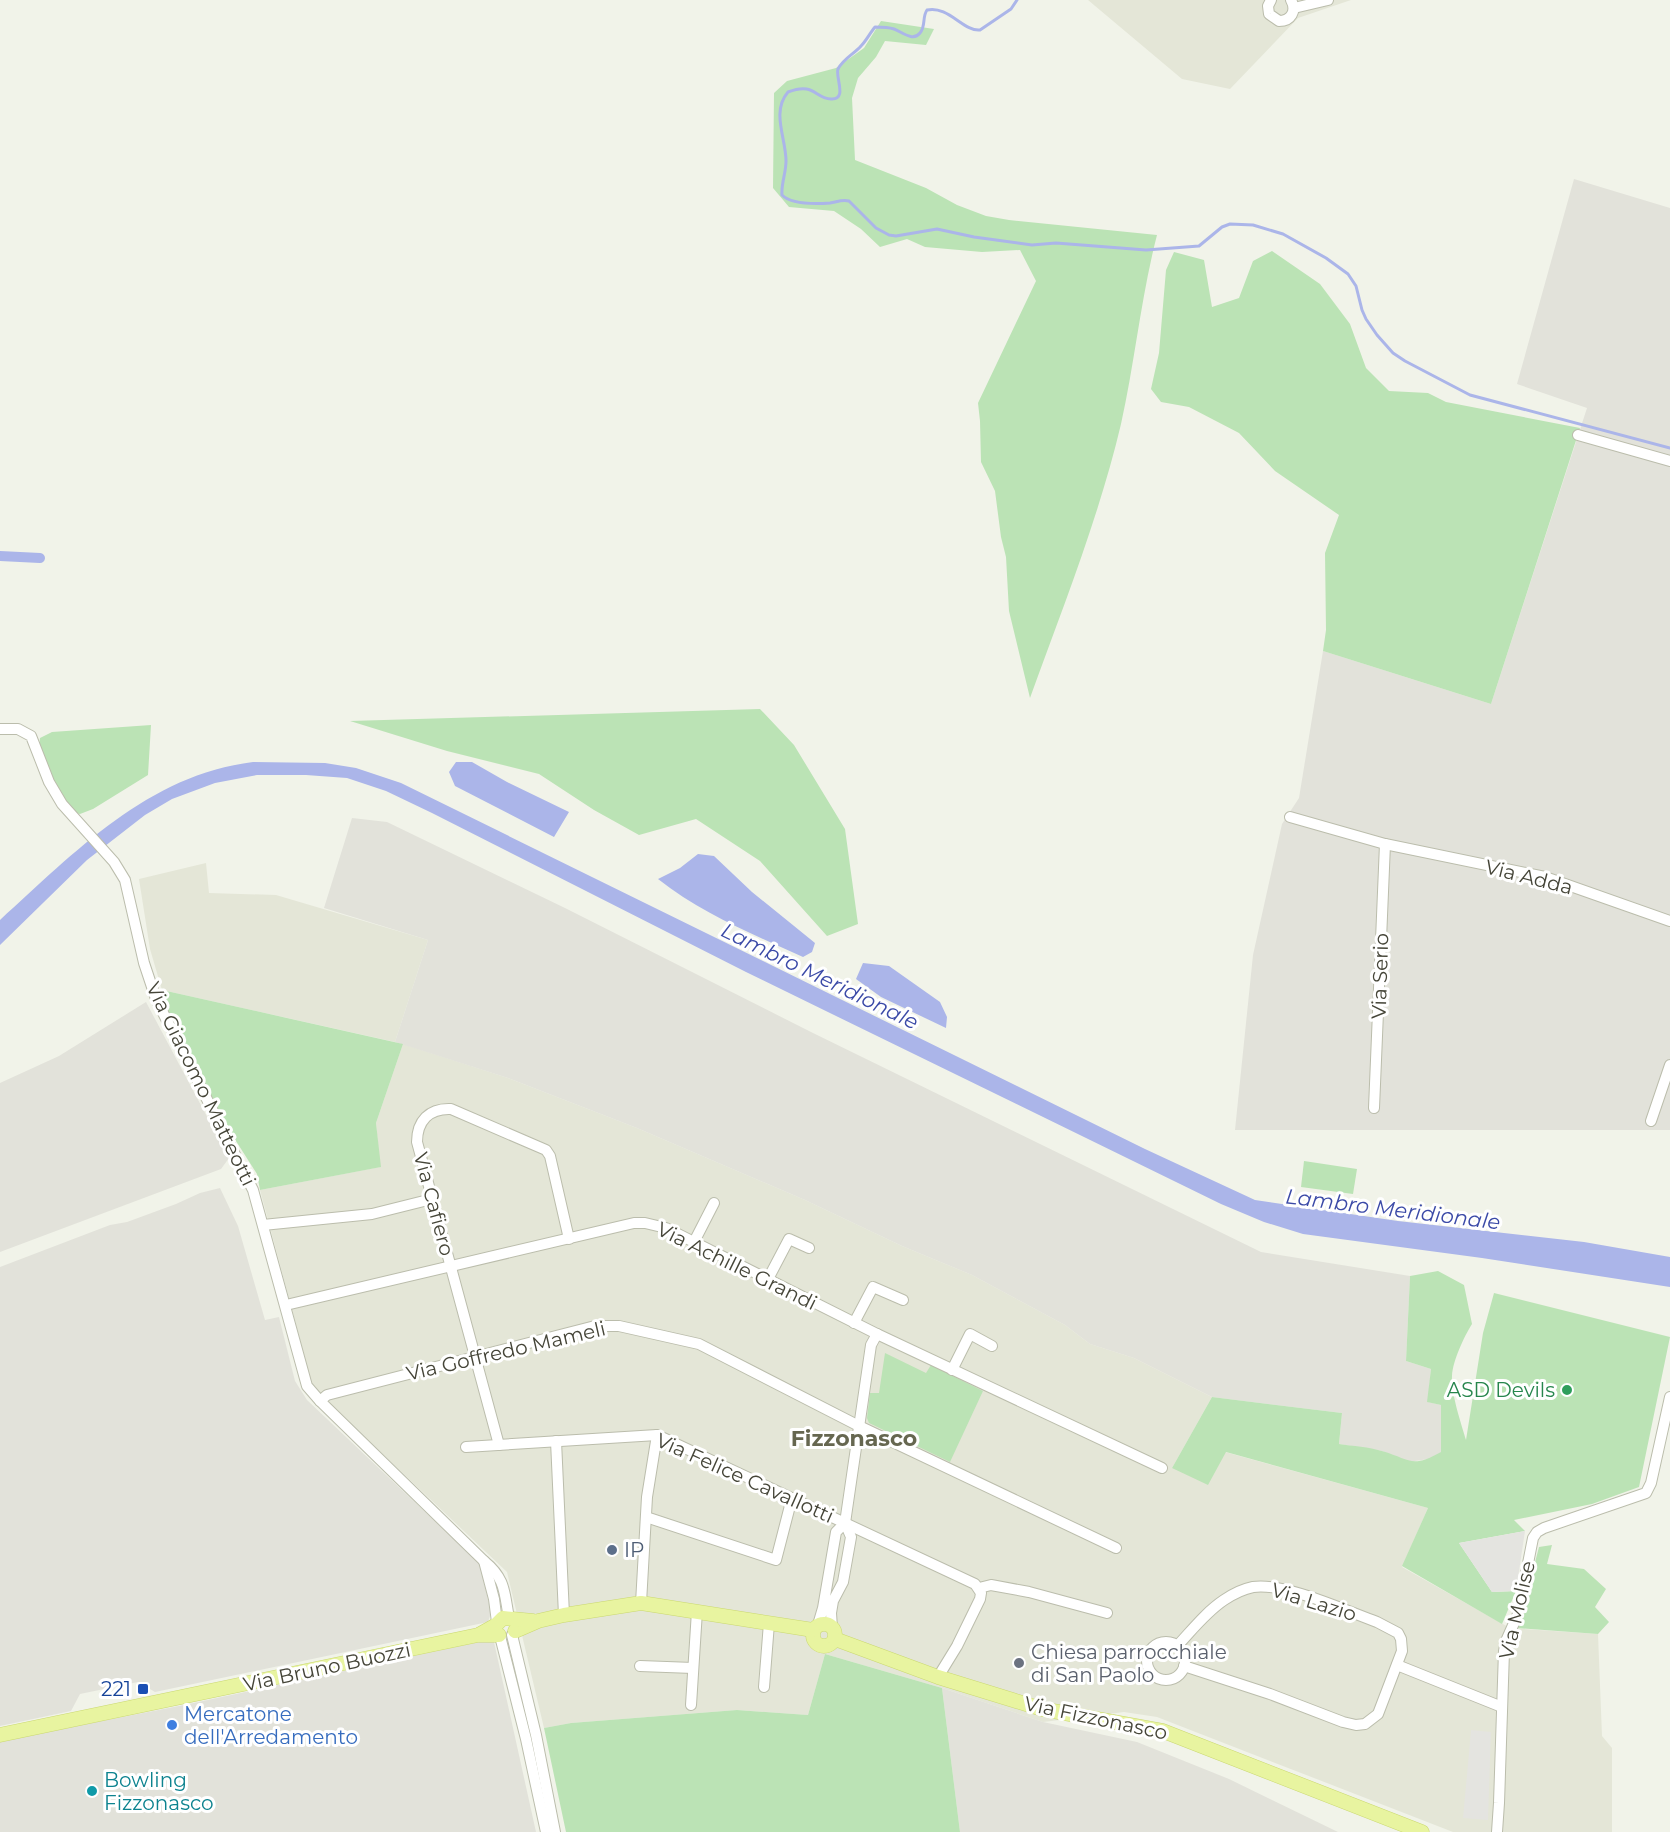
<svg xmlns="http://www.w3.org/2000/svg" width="1670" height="1832" font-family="Montserrat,sans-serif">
<rect width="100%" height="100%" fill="#f1f3e9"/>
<g fill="#e4e6d7">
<path d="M1088 0H1351L1298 18 1230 89 1182 79Z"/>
<path d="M206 863 209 893 276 895 428 940 395 1042 162 990 150 949 139 879Z"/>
<path d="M403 1044 508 1078 637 1128 805 1200 902 1246 972 1275 1065 1325 1090 1344 1134 1358 1212 1397 1172 1468 1225 1452 1428 1508 1402 1567 1510 1628 1598 1634 1602 1736 1612 1748V1832H1453L1157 1717 1124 1712 1043 1722 942 1688 825 1654 808 1715 737 1710 571 1723 544 1728 507 1572 313 1388 260 1190 380 1167 376 1123Z"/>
</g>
<g fill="#e2e2da">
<path d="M1574 179 1670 208V1130H1235L1253 955 1282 824 1299 798 1323 651 1491 704 1587 408 1517 384Z"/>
<path d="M352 818 387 822 565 908 813 1033 1261 1252 1410 1276 1406 1361 1431 1369 1428 1402 1441 1405 1442 1452 1429 1459 1408 1462 1382 1451 1339 1444 1342 1413 1212 1397 1134 1358 1090 1344 1065 1325 972 1275 902 1246 805 1200 637 1128 508 1078 395 1042 428 940 324 908Z"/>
<path d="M146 1002 229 1158 221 1169 0 1252V1083L59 1056Z"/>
<path d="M220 1188 238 1226 265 1320 279 1317 295 1381 307 1400 480 1564 491 1613 488 1622 155 1692 138 1682 80 1694 71 1711 0 1726V1267L110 1225 127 1222 176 1204 200 1193Z"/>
<path d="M489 1640 494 1642 536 1832H0V1741L184 1705Z"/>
<path d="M942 1688 1043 1722 1137 1742 1229 1779 1338 1832H960Z"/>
</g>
<g fill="#bbe3b5">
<path d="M881 21 934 29 926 45 885 41 876 57 858 78 852 98 855 160 926 188 957 205 986 216 1009 220 1157 235C1141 297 1135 361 1121 424 1099 517 1063 607 1030 698L1009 611 1006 557 1001 537 995 491 981 462 980 421 978 403 1036 281 1020 250 982 252 925 247 907 239 880 247 861 229 834 211 789 207 773 188 774 93 787 81 836 68 864 48Z"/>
<path d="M1272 251 1320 284 1350 324 1366 368 1389 391 1428 393 1446 402 1580 428 1491 704 1323 651 1326 630 1325 553 1339 515 1275 471 1239 433 1189 407 1161 402 1151 389 1159 353 1166 270 1174 252 1204 260 1212 307 1239 298 1253 261Z"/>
<path d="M760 709 794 745 845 829 858 924 827 936 760 861 696 819 639 835 594 810 539 774 447 751 350 721Z"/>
<path d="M151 725 148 775 93 809 80 814 72 812C60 794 37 760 40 738L52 732Z"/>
<path d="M162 990 403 1044 376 1123 381 1167 260 1190 257 1174 215 1108 182 1037 163 1004Z"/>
<path d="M1304 1161 1357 1169 1353 1194 1301 1187Z"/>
<path d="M1438 1271 1464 1285 1472 1324C1464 1337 1453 1360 1452 1376 1451 1394 1461 1423 1466 1440L1483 1333 1494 1293 1670 1337 1639 1487 1592 1504 1514 1520 1525 1531 1459 1543 1492 1592 1516 1591 1502 1624 1402 1566 1428 1508 1226 1452 1208 1485 1172 1468 1212 1397 1342 1413 1339 1444C1353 1446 1369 1447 1382 1451 1410 1459 1411 1469 1441 1452V1405L1427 1402 1431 1369 1406 1361 1410 1276Z"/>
<path d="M885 1353 926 1373 931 1365 983 1391 950 1462 869 1423 867 1418 870 1393H879Z"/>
<path d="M1552 1545 1547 1564 1584 1569 1606 1589 1595 1607 1609 1622 1598 1634 1516 1628 1522 1612 1539 1547Z"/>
<path d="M825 1654 942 1688 960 1832H566L544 1728 571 1723 737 1710 808 1715Z"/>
</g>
<g fill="#e4e4e0">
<path d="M1525 1531 1516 1591 1492 1592 1459 1543Z"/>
<path d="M1471 1730 1491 1732 1488 1820 1463 1818Z"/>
</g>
<g fill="#abb5e9">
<path d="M253 762 325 763 356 768 401 783 1145 1149 1255 1200 1398 1221 1584 1242 1670 1257V1287L1482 1258 1303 1234 1264 1222 1221 1204 746 972 432 813 386 791 347 778 306 775H257L215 783 172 799 145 815 87 860 0 945V920C75 852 148 775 253 762Z"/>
<path d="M456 762H472L507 782 569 812 554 837 455 786 449 772Z"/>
<path d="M698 854 714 856 752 892 815 943 812 952 803 957C753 934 702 914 658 879L680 868Z"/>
<path d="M863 963 889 966 940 1002 947 1017 946 1028 881 997 856 979Z"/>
</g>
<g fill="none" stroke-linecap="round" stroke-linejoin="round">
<path stroke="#abb5e9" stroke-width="3" d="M1017 0 1011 9 980 30C964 32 948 5 927 10 922 17 926 26 920 33 913 42 902 32 894 29 888 27 881 27 875 27 870 33 866 41 861 46 854 54 843 59 838 69 835 77 848 100 831 99 814 98 815 82 788 92 771 112 786 138 786 161 786 173 781 184 782 195 792 205 816 204 830 203 837 202 842 199 849 201L876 228 889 235 896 236 937 229 974 237 1032 245 1056 243 1146 250 1199 246 1222 227 1230 224 1253 225 1283 234 1326 258 1348 274 1356 286 1362 310 1366 319 1377 335 1393 353 1405 361 1470 395 1670 448"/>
<path stroke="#abb5e9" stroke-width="10" d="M0 556 40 558"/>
<g stroke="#bbbdac" stroke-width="12">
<g id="minor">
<path d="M1271 0 1268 6 1269 14 1279 21C1291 21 1297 11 1291 0"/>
<path d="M1294 8 1328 0"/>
<path d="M1578 435 1670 461"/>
<path d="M0 729H18L31 736 49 782 62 804 114 862 125 880 144 963 156 999 253 1190 307 1386 320 1401 484 1561C506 1579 504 1592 509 1618"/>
<path d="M1290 817 1385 844 1545 877 1670 921"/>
<path d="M1374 1108 1385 844"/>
<path d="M1651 1121 1670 1065"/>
<path d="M263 1225 372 1214 432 1199"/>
<path d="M694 1242 714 1203"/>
<path d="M768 1279 789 1239 809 1248"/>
<path d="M286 1305 634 1223H645L666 1228 877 1334 1162 1468"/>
<path d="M854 1323 873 1287 903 1300"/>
<path d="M952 1370 970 1334 992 1346"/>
<path d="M320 1401 327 1395 595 1326H619L699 1344 859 1426 1116 1548"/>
<path d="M556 1441 564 1615"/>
<path d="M499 1445 417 1142C417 1121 429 1108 451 1109L546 1150 550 1156 569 1239"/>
<path d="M466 1447 657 1435 975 1584 981 1593 980 1599 957 1646 938 1677"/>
<path d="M646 1517 776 1560 792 1498"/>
<path d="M845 1523 871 1345 877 1334"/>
<path d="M484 1561 494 1599 497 1622"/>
<path d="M979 1588 991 1585 1029 1592 1107 1613"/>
<path d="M641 1603 647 1497 657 1435"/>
<path d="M818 1625 823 1608 836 1532 845 1523 851 1537 843 1582 833 1601 831 1613 832 1628"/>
<path d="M512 1635 536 1735 555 1832"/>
<path d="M500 1636 526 1739 546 1832"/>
<circle cx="1166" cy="1661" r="19"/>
<path d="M1178 1645C1192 1630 1206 1612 1224 1600 1233 1594 1243 1589 1253 1587 1284 1582 1346 1611 1377 1622L1398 1633 1401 1639 1402 1651 1378 1714 1365 1724 1356 1725 1343 1722 1270 1694 1184 1666"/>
<path d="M1397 1665 1502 1707"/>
<path d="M640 1666 693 1668"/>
<path d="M764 1687 769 1623"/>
<path d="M691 1705 697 1611"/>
<path d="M1497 1832 1499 1803 1504 1651 1506 1641 1518 1614 1533 1538 1537 1532 1544 1528 1646 1493 1651 1483 1670 1397"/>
</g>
</g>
<g stroke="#cad871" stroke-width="15">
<g id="major">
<circle cx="824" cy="1635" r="11"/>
<path d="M515 1631 538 1621 564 1615 641 1603 813 1630"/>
<path d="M480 1634 496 1625 503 1618 533 1621"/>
<path d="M835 1639 938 1677 1042 1709 1163 1731 1422 1832"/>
<path d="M0 1735 478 1635H499"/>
</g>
</g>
<use href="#minor" stroke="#fff" stroke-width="10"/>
<use href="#major" stroke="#e8f4a0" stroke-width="14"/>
</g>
<circle fill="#2e9e5b" stroke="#fff" stroke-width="2" cx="1567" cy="1390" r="6"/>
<circle fill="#5c6f8a" stroke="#fff" stroke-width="2" cx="612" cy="1550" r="6"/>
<circle fill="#6b7280" stroke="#fff" stroke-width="2" cx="1019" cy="1663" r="6"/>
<rect fill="#1a4fb4" stroke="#fff" stroke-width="2" x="137" y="1683" width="12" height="12" rx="3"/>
<circle fill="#3f7fe0" stroke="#fff" stroke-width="2" cx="172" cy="1725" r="6"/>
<circle fill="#0f9aa8" stroke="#fff" stroke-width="2" cx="92" cy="1791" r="6"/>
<g text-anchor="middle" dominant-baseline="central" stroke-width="6" stroke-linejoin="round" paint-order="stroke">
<g font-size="20" fill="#454538" stroke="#fff">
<text transform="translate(1529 877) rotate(14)">Via Adda</text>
<text transform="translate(1380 976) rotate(-88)">Via Serio</text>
<text transform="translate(201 1084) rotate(64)">Via Giacomo Matteotti</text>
<text transform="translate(434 1204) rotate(75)">Via Cafiero</text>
<text transform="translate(737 1266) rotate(26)">Via Achille Grandi</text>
<text transform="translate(506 1351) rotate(-13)">Via Goffredo Mameli</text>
<text transform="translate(745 1478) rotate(24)">Via Felice Cavallotti</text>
<text transform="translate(1314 1602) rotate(17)">Via Lazio</text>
<text transform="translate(1517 1610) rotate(-77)">Via Molise</text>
<text transform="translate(327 1667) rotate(-12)">Via Bruno Buozzi</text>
<text transform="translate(1096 1718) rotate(12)">Via Fizzonasco</text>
</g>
<g font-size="20" fill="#27864d" stroke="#fff" text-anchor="end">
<text x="1555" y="1390">ASD Devils</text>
</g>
<g font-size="20" fill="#4e5e75" stroke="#fff" text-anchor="start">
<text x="624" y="1550">IP</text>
</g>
<g font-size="20" fill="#5b616d" stroke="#fff" text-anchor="start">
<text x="1031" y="1652">Chiesa parrocchiale<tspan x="1031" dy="23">di San Paolo</tspan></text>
</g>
<g font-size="20" fill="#164399" stroke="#fff" text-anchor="end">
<text x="131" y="1689">221</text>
</g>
<g font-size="20" fill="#366cbe" stroke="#fff" text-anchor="start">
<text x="184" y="1714">Mercatone<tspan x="184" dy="23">dell'Arredamento</tspan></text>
</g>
<g font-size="20" fill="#0d838f" stroke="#fff" text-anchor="start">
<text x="104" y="1780">Bowling<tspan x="104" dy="23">Fizzonasco</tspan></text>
</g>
<g font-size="21" font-style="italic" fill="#3b4aa7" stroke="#fff">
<text transform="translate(820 976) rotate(26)">Lambro Meridionale</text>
<text transform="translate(1393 1209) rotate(7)">Lambro Meridionale</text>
</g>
<g font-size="22" font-weight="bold" fill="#666750" stroke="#fff">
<text x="854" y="1438">Fizzonasco</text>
</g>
</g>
</svg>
